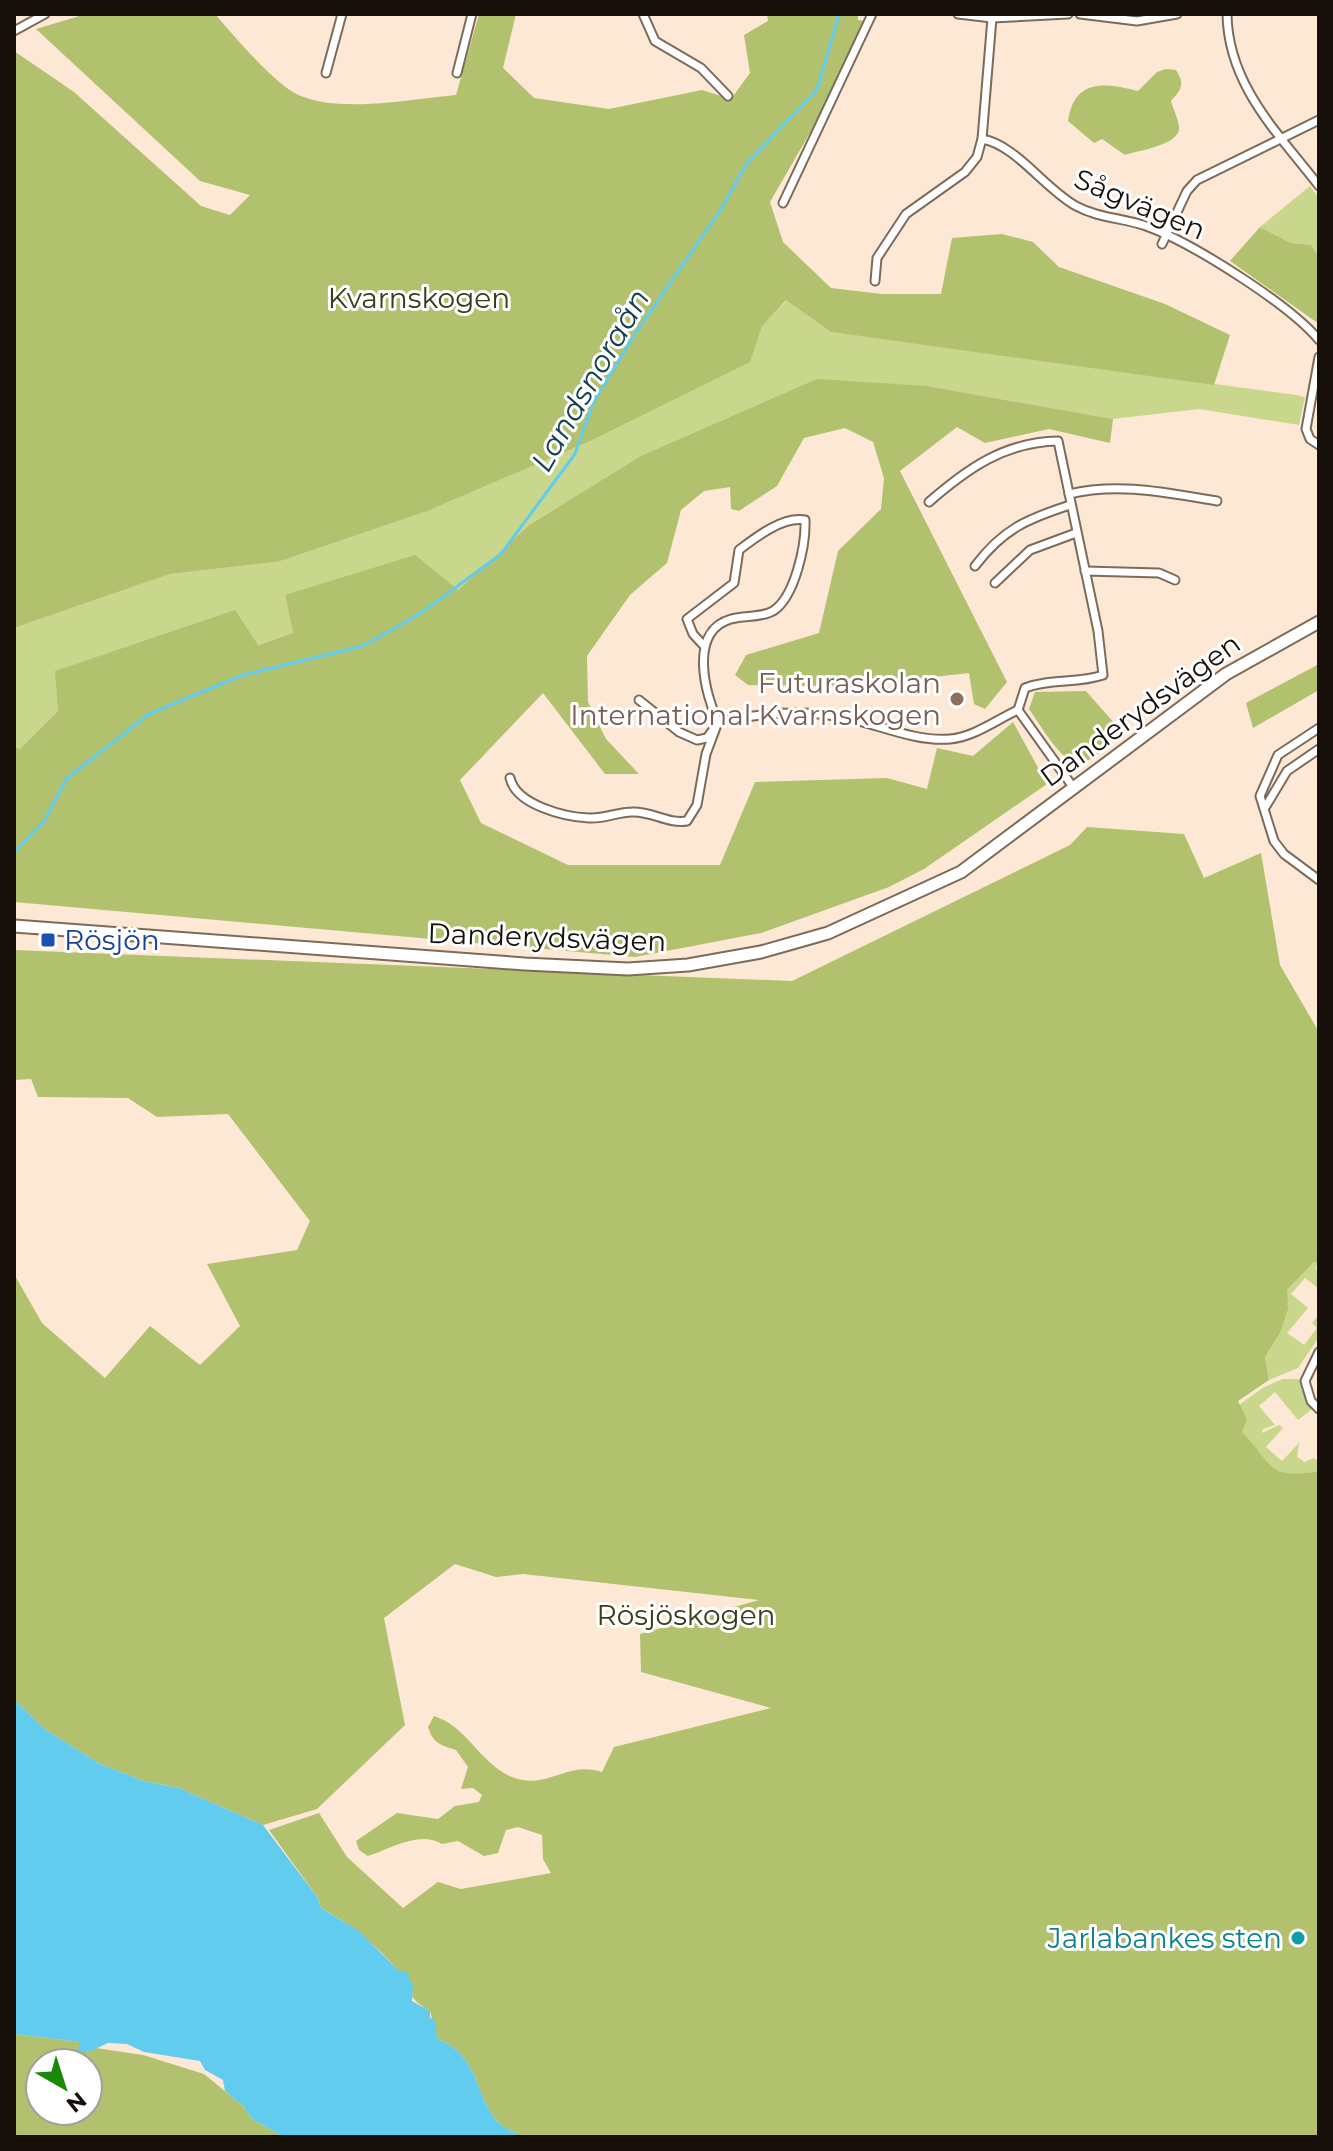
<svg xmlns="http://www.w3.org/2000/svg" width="1333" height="2151" font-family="Montserrat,sans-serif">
<rect width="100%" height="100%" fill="#fde8d5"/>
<g fill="#c8d78b">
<path d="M1310 186 1319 198V257L1311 245 1291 243 1260 227Z"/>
<path d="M787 300 831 332 1296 395 1305 397 1299 425 1199 409 1113 419 927 386 528 526 458 590 285 595 293 633 257 645 235 611 58 711 20 750 14 747V628L170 574 277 562 749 362 762 325Z"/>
<path d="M1314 1262 1319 1263 1316 1266 1319 1289 1305 1278 1291 1294 1308 1308 1287 1333 1304 1345 1317 1328 1312 1323 1318 1316 1319 1337 1298 1368 1269 1380 1265 1357 1280 1333 1287 1290Z"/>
<path d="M1283 1379H1299L1312 1409 1298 1420 1275 1392 1259 1406 1275 1425 1263 1429 1262 1433 1279 1425 1283 1428 1266 1447 1282 1461 1299 1443 1297 1457 1305 1462 1313 1458 1319 1461V1471L1289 1476 1270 1467 1242 1432 1239 1405 1264 1387Z"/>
</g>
<g fill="#b1c16e" fill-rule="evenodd">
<path d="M86 14H215C233 35 277 87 301 96 341 113 413 99 456 95L479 14H516L503 68 534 98 609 109 702 90 731 99 750 73 744 35 768 21 767 14H858V20L865 21 845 72 770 202 783 242 831 288 882 294H941L952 238 1002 234 1033 242 1059 267 1165 304 1230 335 1214 385 831 332 786 300 762 326 750 362 590 441 427 511 277 562 170 574 14 628V51L74 92 201 206 230 215 250 195 200 181 36 29Z"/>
<path d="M1166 69 1176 70C1185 84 1182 89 1171 101 1173 109 1178 118 1179 126 1182 145 1139 150 1125 155L1102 139 1094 143 1068 121C1074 79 1104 82 1138 91L1157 72Z"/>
<path d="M1260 227 1291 243 1311 245 1319 257V324L1230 261Z"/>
<path d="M817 379 927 386 1113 419 1110 443 1049 429 985 443 957 427 900 471 1007 682 985 709 974 704 969 673 872 684 827 686 748 685 735 675 746 655 819 633 838 551 881 509 884 478 873 442 845 428 804 438 777 486 739 511 731 509 730 487 704 491 681 510 667 563 630 595 587 656 588 702 606 739 639 774H605L543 693 460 780 481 823 568 865H720L755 782 887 778 927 789 937 748 973 756 1013 722 1047 784 924 869 889 887 761 933 635 957 14 902V747L20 749 58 711 55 671 235 610 258 645 293 633 285 595 415 555 458 590 528 526 641 456Z"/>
<path d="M1319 664V690L1253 728 1246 703Z"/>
<path d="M1086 691 1123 733C1111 742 1094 760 1081 763 1063 767 1039 722 1029 709L1035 692Z"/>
<path d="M1087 827 1184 834 1204 878 1261 853 1280 965 1319 1032V1263L1314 1262 1287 1290 1288 1309 1280 1333 1265 1357 1269 1380 1238 1401 1247 1419 1242 1432C1274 1465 1266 1480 1319 1471V2137H522C516 2133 506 2129 500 2124 474 2098 481 2055 437 2039L430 2011C402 1995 413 1987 396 1968 374 1943 350 1924 321 1908L318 1898 269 1830 319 1813 347 1857 403 1908 438 1882 461 1889 551 1873 543 1859 542 1835 518 1827 506 1830 498 1853 484 1856 458 1841 442 1844C420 1830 390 1849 368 1856L359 1850 356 1841 397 1813 438 1819 455 1806 479 1802 482 1795 473 1788 461 1789 468 1767 456 1750C440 1745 433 1743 428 1727L434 1716C467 1726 480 1764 512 1777 547 1791 567 1760 602 1772L614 1747 771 1708 641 1672 640 1634 759 1600 523 1574 496 1577 455 1564 384 1618 405 1725 317 1809 263 1825 179 1788 144 1781 100 1764 46 1730 14 1700V1274L42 1323 105 1378 150 1326 200 1365 240 1326 207 1264 297 1250 310 1221 228 1114 157 1117 128 1098 38 1097 31 1079 14 1080V950L792 981 1070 845Z"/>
<path d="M14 2034 81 2042 79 2050 89 2052 96 2048 143 2055 204 2074 243 2106 252 2119 284 2137H14ZM40 2063H88V2111H40Z"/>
</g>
<path fill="#62ccef" d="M14 1700 46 1730 100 1764 144 1781 179 1788 263 1825 318 1898 321 1908 359 1931 399 1971H406L413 1986 412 2001 430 2011V2018L435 2019 437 2039C481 2055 474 2098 500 2124 506 2129 516 2133 522 2137H284L252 2119 243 2106 225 2091 223 2080 205 2070 200 2061 144 2052 127 2044 108 2043 89 2052 78 2051 80 2042 14 2034Z"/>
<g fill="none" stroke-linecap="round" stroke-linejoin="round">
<path stroke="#62ccef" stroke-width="3" d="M14 852 45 820 66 779 149 714 243 675 363 646 421 613 501 554 575 454 593 403 635 334 721 209 747 163 817 90 839 14"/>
<g stroke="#7d6b5a" stroke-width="11">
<g id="street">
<path d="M643 14 655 41 701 68 728 96"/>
<path d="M958 14 992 18 1068 14"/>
<path d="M1080 14 1137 21 1177 14"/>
<path d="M1227 14C1228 85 1278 133 1319 186"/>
<path d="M14 31 45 14"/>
<path d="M326 73 342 14"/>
<path d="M457 73 472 14"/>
<path d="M982 139C1015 144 1045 189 1076 206 1098 218 1123 218 1146 226 1191 242 1289 304 1319 340"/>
<path d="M783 203 872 14"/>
<path d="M1162 244 1187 191 1197 180 1319 120"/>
<path d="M875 281 877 258 906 214 965 172 977 157 982 139 992 18"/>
<path d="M1319 357 1306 429 1310 439 1319 445"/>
<path d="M1069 494C1119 482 1167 493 1217 501"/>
<path d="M929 502C968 468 1005 442 1058 441L1098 631 1103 675C1077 684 1051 678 1025 688L1018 710"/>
<path d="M975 566C1003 529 1027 519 1070 505"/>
<path d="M1085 571 1159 573 1175 580"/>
<path d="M995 583 1030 550 1076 533"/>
<path d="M705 647 693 634 687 619 734 583 739 550C756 537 783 516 805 520 806 545 795 597 773 611 761 618 744 615 731 619 688 631 705 694 718 722"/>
<path d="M639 700 679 732 697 740 707 738 712 731"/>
<path d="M718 722C762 713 803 709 847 718 880 725 916 742 950 739 974 737 996 720 1018 710L1073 787"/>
<path d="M1319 728 1278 755 1260 796 1274 841 1284 854 1319 880"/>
<path d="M510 778C516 805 565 817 589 818 604 819 618 812 632 812 652 811 667 824 687 821L697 805 706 754 718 722"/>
<path d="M1266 806 1287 771 1319 749"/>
<path d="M1319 1352 1305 1381 1311 1401 1319 1409"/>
</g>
</g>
<g stroke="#7d6b5a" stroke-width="15">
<path id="secondary" d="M14 926 525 964 628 969 688 965 761 952 828 933 961 872 1226 674 1319 622"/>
</g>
<use href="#street" stroke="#fff" stroke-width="7"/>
<use href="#secondary" stroke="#fff" stroke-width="11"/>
</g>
<circle fill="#8d6e63" stroke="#fff" stroke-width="3" cx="957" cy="699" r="8"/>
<rect fill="#1a4fb4" stroke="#fff" stroke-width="3" x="40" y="932" width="16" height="16" rx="4"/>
<circle fill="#0f9aa8" stroke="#fff" stroke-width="3" cx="1298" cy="1938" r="8"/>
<g text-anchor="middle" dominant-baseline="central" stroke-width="6" stroke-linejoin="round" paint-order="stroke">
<g font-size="28" fill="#17100a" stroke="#fff">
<text transform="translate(1140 204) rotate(23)">Sågvägen</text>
<text transform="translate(1140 710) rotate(-36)">Danderydsvägen</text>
<text transform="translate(547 937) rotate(2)">Danderydsvägen</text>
</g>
<g font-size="28" fill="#373e1a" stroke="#fff">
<text x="419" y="298">Kvarnskogen</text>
<text x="686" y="1615">Rösjöskogen</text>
</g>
<g font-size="28" fill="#785e54" stroke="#fff" text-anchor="end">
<text x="941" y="683">Futuraskolan<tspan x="941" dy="32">International Kvarnskogen</tspan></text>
</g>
<g font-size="28" fill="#164399" stroke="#fff" text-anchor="start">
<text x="64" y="940">Rösjön</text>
</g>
<g font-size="28" fill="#0d838f" stroke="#fff" text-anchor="end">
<text x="1282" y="1938">Jarlabankes sten</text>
</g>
<g font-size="30" font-style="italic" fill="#124250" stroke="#fff">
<text transform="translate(590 380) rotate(-60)">Landsnoraån</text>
</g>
</g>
<rect width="1333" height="2151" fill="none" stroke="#17100a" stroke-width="32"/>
<g transform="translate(64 2087) rotate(141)"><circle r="38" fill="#ffffff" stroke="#a29f9d" stroke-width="2"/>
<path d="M0-6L14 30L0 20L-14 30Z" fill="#198907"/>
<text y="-12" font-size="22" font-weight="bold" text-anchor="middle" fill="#17100a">N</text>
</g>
</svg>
